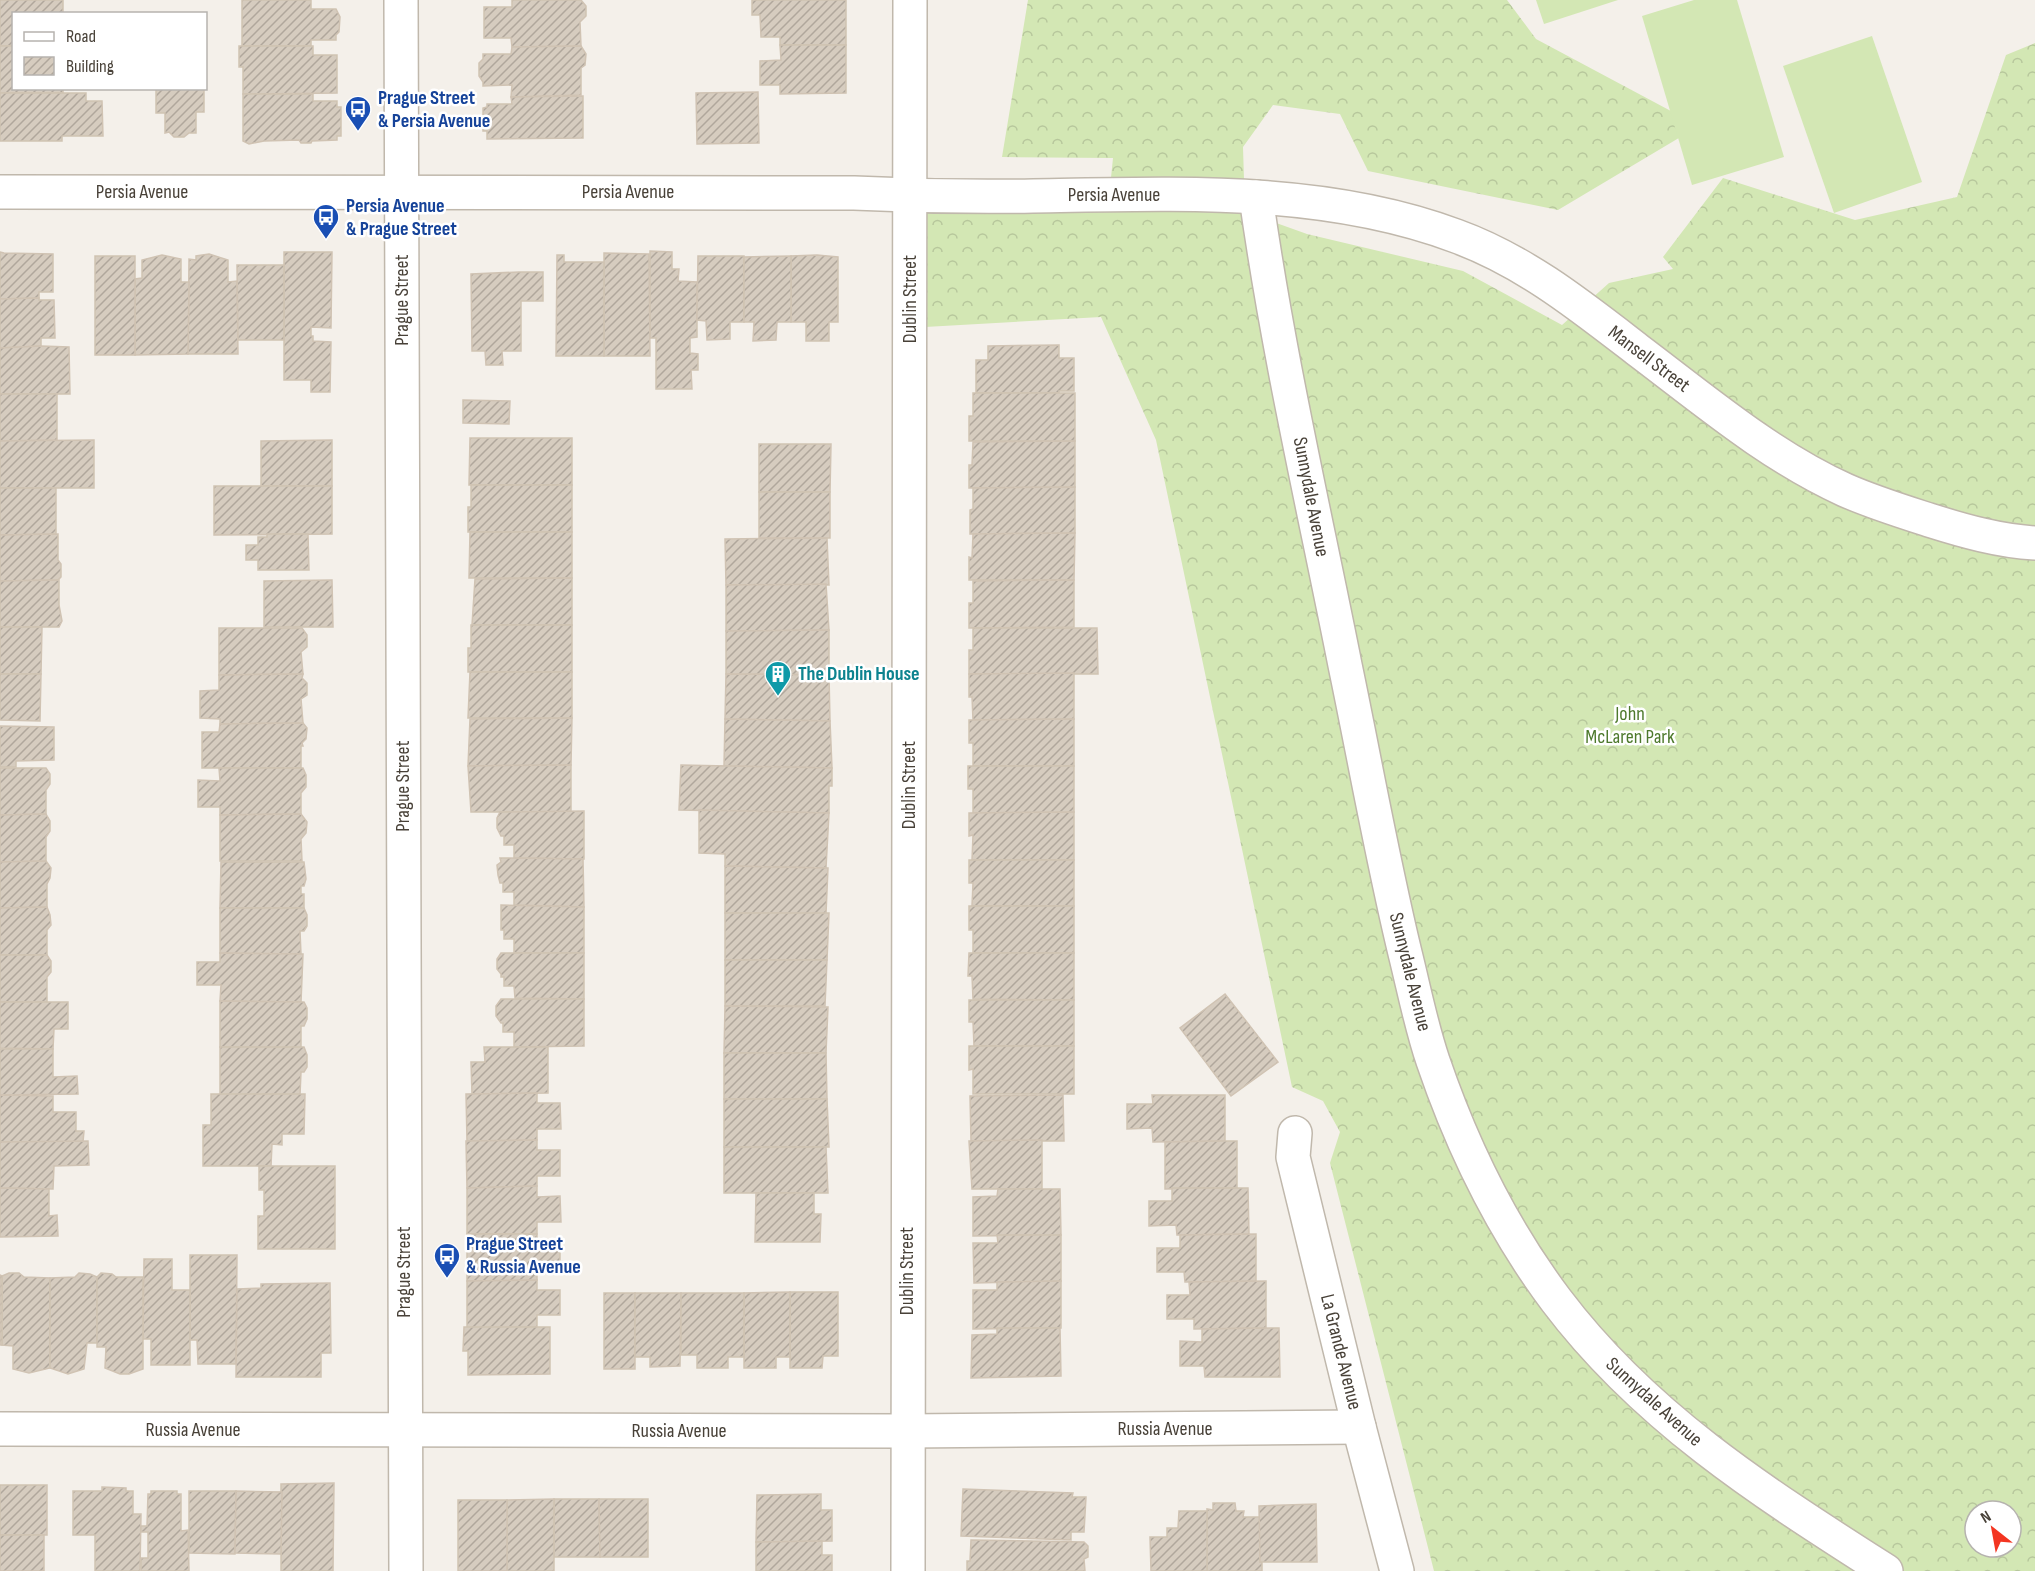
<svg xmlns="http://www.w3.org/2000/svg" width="2035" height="1571" font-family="'Sofia Sans Condensed',sans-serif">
<defs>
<pattern id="forest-crowns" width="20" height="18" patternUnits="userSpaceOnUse" patternTransform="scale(1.5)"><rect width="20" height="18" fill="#d3e7b4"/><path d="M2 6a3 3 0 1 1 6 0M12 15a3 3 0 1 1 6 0" fill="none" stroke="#b7c79c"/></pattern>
<pattern id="building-hatch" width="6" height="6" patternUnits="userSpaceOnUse" patternTransform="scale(1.5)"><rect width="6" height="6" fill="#d6ccbf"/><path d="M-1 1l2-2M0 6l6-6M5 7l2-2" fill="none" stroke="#b0a79c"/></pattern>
</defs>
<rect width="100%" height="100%" fill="#f4f0ea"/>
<path fill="url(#forest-crowns)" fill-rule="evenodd" d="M1028 0H1507L1536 39 1699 126 1558 210 1368 171 1340 114 1273 105 1243 147 1245 212 1307 234 1463 271 1562 325 1609 283 1673 269 1663 257 1723 178 1855 220 1957 197 2006 55 2035 43V1571H1434L1330 1163 1340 1132 1323 1101 1292 1087 1156 440 1101 317 925 327 919 204 1108 207 1113 158 1002 157ZM1975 1511H2011V1547H1975Z"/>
<g fill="#d3e7b4">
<path d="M1536 0H1618L1544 24Z"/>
<path d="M1694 0H1737L1784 157 1692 185 1642 16Z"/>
<path d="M1872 36 1922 182 1834 213 1783 66Z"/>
</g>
<g fill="url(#building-hatch)" stroke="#d0c3b3" stroke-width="1.5">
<path d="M0 0H63V14H14V46H0Z"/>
<path d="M242 0H311V9H336L340 17 339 32 336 35V40H311V46H242Z"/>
<path d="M512 0H581L586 6V16L580 22 581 46 512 47 511 38H484V7H512Z"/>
<path d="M752 0H846V45H780V37H761L760 15H752Z"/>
<path d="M780 45H846V93L780 94V85H760V61L781 60Z"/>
<path d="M0 46H14V88H63V93H0Z"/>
<path d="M239 46H313V55H337V93L243 94V67H239Z"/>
<path d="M581 46 586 54 585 65 581 68V95L511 97 512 85 483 86V82L479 76V63L483 59V54H511L512 47Z"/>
<path d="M156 88H204V112H196V133H189L184 137H174L169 132 165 133V113H156Z"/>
<path d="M758 92 759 143 697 144 696 93Z"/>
<path d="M0 93H86V101H102L103 136H62V141H0Z"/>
<path d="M243 94H313V101H337V107H341V136H337V140L312 141 311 143H301L299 140 264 141 249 144 243 141Z"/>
<path d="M583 96V138L487 139V131H483V108L487 107V104H512L511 97Z"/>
<path d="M650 251 672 252V269H679L678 281 697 282V337L690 338V353L698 354V370H691L692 389H656V338H650Z"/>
<path d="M0 252 4 253 53 254V292H39V298L0 299Z"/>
<path d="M284 252H332L331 328 311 327V336H313V341L331 342 330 392H311V380H284Z"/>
<path d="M604 253 649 254 650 356H604Z"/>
<path d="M209 254 228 260V282L237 281 238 354H188L189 259 196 260V256Z"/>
<path d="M162 255 181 259V282H189L188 354 135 355V279L142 278V260Z"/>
<path d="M557 255H564V262H604V356H556Z"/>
<path d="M817 255 838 257V322H829V341H806V322H791V256Z"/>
<rect x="95" y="256" width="40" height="99"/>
<path d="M698 256H744V322H730V339L707 340 706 321 697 320Z"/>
<path d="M791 256V322H777L776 340 753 341 754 322H744V257Z"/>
<path d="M237 265H284V340H238Z"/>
<path d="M519 272H543V301H521V351H502L503 365H486L485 351H472L471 274Z"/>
<path d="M39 298V300H54L55 338H41V346L0 348V299Z"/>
<path d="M1059 345V358H1074V391H1059V393H976V360H988V346Z"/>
<path d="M41 346 69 347 70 394H0V348Z"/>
<path d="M973 393H1075V441H969V416H973Z"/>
<path d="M0 394H57V440L0 441Z"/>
<path d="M463 400 510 401 509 424 463 423Z"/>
<path d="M470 438H572V485H469Z"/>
<path d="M94 440V488H0V441Z"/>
<path d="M332 440V486H261V441Z"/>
<path d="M1075 441V487L969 488V465H972L973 442Z"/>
<path d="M759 444H831L830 492H759Z"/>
<path d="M471 485H572V532H468V507H471Z"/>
<path d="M214 486H332V534L214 535Z"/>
<path d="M1075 487V533L970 534V510L973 509V488Z"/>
<path d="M0 488H56V534L0 535Z"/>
<rect x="759" y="492" width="71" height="46"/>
<path d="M470 532H572V578H469Z"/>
<path d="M1075 533 1074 580H969V557L972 558 973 534Z"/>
<path d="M58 534V560L61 564V577L58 580 0 581V535Z"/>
<path d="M267 534H308L309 570H258V560H246V545H258V537H267Z"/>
<path d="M827 538 829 585H726L725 539Z"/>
<path d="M572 578V625H472L475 579Z"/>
<path d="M59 580V605L62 621 59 627H0V581Z"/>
<path d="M332 580 333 627H264V581Z"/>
<path d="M1074 580V627L969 628V603H973V581Z"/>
<path d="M826 584 829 630 726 631V585Z"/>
<path d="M471 625H572V672H468V648H471Z"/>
<path d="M0 627H42L41 674H0Z"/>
<path d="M219 628H302L307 635V647L301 652 303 674 219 675Z"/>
<path d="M973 628H1097L1098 674H969V650H973Z"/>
<path d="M829 630V675L726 674V631Z"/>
<path d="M470 672H572V718H468Z"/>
<path d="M1074 673V719L973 720 972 697H969V674Z"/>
<path d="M0 674H41L40 721 0 720Z"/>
<path d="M303 674 302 678 307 683V695L301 699 303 723 220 724V719L200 718V691L219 690V675Z"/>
<path d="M726 674 829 675 830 721 725 719Z"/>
<path d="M572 718 571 765 468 766 470 719Z"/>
<path d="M725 719 830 721 832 768 724 766Z"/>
<path d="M1074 719V766H973V743H969V720Z"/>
<path d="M303 723 307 728 306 739 302 743 303 746H301V768H202V732H219L220 724Z"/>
<path d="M0 726 54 727V760L16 761V767H0Z"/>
<path d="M571 765V812H471L468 766Z"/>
<path d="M681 765 832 768V786H829V813L679 810Z"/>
<path d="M968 766H1074V812L973 813V789H968Z"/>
<path d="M0 768H46L50 774V784L46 790V814L0 815Z"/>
<path d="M219 768H303L306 775V787L301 793V814L220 815V807H198V780L220 781Z"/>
<path d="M699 810 829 813 826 868 725 866V854L699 853Z"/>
<path d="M584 811V859L514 858V845H504V836H501L497 828V818L500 812Z"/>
<path d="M1074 812V860H972L973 835 969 836V813Z"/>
<path d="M46 814 50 821V831L46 837V861L0 862V815Z"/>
<path d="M301 814 307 822 306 833 301 839 302 861H220V815Z"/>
<path d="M500 858 583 859 584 907 514 905V892H503V883H500L498 875 497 865 501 862Z"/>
<path d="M969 860H1074V906H972L973 883H969Z"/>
<path d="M46 861 51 868 50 878 47 884V907L0 908V862Z"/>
<path d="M221 862H304L306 879 304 886H301V894H304V908H220Z"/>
<path d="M725 866 828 868 826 914 725 913Z"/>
<path d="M501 905 584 907V953H514V939H504V930H501Z"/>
<path d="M969 906H1074V953H973V930H969Z"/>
<path d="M47 907 50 915 51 925 47 930V955H0V908Z"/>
<path d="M220 908H304L307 915V926L304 931H300L301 954 220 953Z"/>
<path d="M725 913H829L827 960H725Z"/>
<path d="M220 953 303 954 301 1002 220 1001 221 985H197V962H220Z"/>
<path d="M501 953H584V999L515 998 514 986H504V977H501V974L497 969V959Z"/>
<path d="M969 953H1074V1000L973 999 972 976H968Z"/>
<path d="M0 955H47L51 961V972L47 977V1002H0Z"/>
<path d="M725 960H827L825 1006H725Z"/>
<path d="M1225 994 1278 1062 1231 1096 1180 1028Z"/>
<path d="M501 999H584V1046L514 1047V1032H503V1023H501L496 1016V1006Z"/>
<path d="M969 1000H1074V1046H974L973 1022H969Z"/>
<path d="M220 1001 304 1002 307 1008V1019L304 1026H301V1048L220 1047Z"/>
<path d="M0 1002H68V1029H54L53 1049 0 1048Z"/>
<path d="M725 1006 828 1007 826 1053H724Z"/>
<path d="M969 1046H1074V1094H973V1069L969 1070Z"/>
<path d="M220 1047H304L307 1055V1067L304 1072H301L300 1095H220Z"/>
<path d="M484 1047H548V1093L472 1094 471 1062H485Z"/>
<path d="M0 1049H53V1077L77 1076 78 1094 0 1095Z"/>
<path d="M724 1053H826L827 1099H724Z"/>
<path d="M537 1093V1103H560L561 1129H537V1140L467 1141 466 1094Z"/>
<path d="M211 1094H305L304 1134H282V1145L272 1144 271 1166H203V1125H211Z"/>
<path d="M0 1095 53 1096V1112H76V1131H84L83 1142H0Z"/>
<path d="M1063 1095 1064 1141H971L970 1096Z"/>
<path d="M1152 1095H1225V1141L1153 1142 1152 1128 1127 1129V1104H1153Z"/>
<path d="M724 1099H827L829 1147H724Z"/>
<path d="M537 1140V1150H560V1176H537V1186L467 1188 466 1141Z"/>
<path d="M1042 1140V1189H972L969 1141Z"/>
<path d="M88 1141 89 1165 54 1166 53 1189 0 1188V1142Z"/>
<path d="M1225 1141H1237V1188L1165 1189V1142Z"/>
<path d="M724 1147H826L828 1193H724Z"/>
<path d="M259 1166H335V1249H258V1216H264V1190H259Z"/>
<path d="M537 1186V1197L560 1196 561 1222H537V1234H467V1188Z"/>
<path d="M0 1188 49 1189V1216L57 1215 58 1236 0 1237Z"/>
<path d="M1172 1188H1248L1249 1234 1177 1235 1176 1225 1149 1226V1201H1172Z"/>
<path d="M998 1189H1060L1061 1235 973 1236V1197L997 1196Z"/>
<path d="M756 1193H814V1214H821L820 1242H755Z"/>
<path d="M467 1234H537V1243L560 1242V1269L537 1268V1280L467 1281Z"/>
<path d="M1256 1234V1281L1185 1282 1184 1272H1157V1248H1180V1235Z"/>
<path d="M997 1235H1061V1281L974 1283 973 1243H998Z"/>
<path d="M190 1255H237L236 1364H198L197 1340H190Z"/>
<path d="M144 1259H172V1290H190V1365H151V1339H143Z"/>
<path d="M9 1273H19L24 1277 50 1278V1368L29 1373 13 1369V1346L2 1345V1276Z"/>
<path d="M79 1273 90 1274 97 1277V1343H87L84 1369 68 1374 50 1368V1278L75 1277Z"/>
<path d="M101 1273 112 1274 116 1277H143V1369L129 1374H120L105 1368 106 1347H97V1277Z"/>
<path d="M0 1275 2 1276V1345H0Z"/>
<path d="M537 1280V1290H560V1315H537V1327L467 1328V1281Z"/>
<path d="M1061 1281V1328L973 1329V1290H997V1282Z"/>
<path d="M1266 1281V1328L1194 1329V1319H1167V1295H1190L1189 1282Z"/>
<path d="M330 1283 331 1353H321V1377H236L237 1289 261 1288V1284Z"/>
<path d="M790 1292H838V1356H823L822 1368H790Z"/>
<path d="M790 1292V1357H776V1368H744V1293Z"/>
<rect x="604" y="1293" width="31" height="76"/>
<path d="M635 1293H681L680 1366 650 1367V1357H635Z"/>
<path d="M681 1293H744V1357H728V1368H697V1355H681Z"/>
<path d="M464 1327H550V1374L468 1375V1351H463Z"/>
<path d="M997 1328H1060L1061 1376 971 1378 972 1335 997 1334Z"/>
<path d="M1279 1328 1280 1377H1205L1204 1366H1180V1341L1202 1342V1329Z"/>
<path d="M334 1483 333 1571H281V1484Z"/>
<rect x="0" y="1485" width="47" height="50"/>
<path d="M102 1487 126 1488V1491H133V1514H141L140 1571H95V1535H73V1491H102Z"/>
<path d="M963 1489 1073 1493 1072 1497H1086L1084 1532H1071V1540L961 1536Z"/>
<path d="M151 1491H177V1494H181V1531L188 1530 189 1571H141V1558H148V1532H141V1526H147L148 1494H151Z"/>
<path d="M189 1491H236L235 1554 189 1553Z"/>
<path d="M236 1491 282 1492 281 1554 235 1553Z"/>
<path d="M821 1494V1510H832V1541L756 1542 757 1495Z"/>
<path d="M554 1499H599L600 1557H554Z"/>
<path d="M554 1499V1571H507V1500Z"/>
<path d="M599 1499H648V1557H600Z"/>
<rect x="458" y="1500" width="49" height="71"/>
<path d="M1213 1503H1235L1236 1511H1244L1243 1517H1260V1562H1262V1571H1207V1509L1213 1510Z"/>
<path d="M1316 1504 1317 1562H1260L1259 1506Z"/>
<path d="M1179 1511H1207V1571H1151L1150 1537H1167V1528H1178Z"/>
<rect x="0" y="1535" width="44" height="36"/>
<path d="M971 1540 1084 1542 1088 1546V1557L1084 1559 1085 1571H967V1561H970Z"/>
<path d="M822 1541V1555H832V1571H756V1542Z"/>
</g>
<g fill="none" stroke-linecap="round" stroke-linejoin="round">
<g stroke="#c0b8ac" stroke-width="36">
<g id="minor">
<path d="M401 0 406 1571"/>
<path d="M0 192 854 193C914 196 973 197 1033 196 1174 194 1322 186 1456 236 1525 261 1582 307 1639 351 1704 400 1770 456 1845 490 1872 502 1901 511 1929 520 1964 531 1999 541 2035 543"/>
<path d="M1256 197C1278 354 1314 509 1345 665 1365 761 1382 858 1405 953 1414 989 1421 1026 1433 1061 1462 1146 1502 1228 1556 1300 1645 1418 1764 1493 1886 1571"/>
<path d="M1295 1133 1293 1157 1359 1427 1397 1571"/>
<path d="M0 1429 907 1431 1359 1427"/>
<path d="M908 1571 910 0"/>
</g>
</g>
<use href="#minor" stroke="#fff" stroke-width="33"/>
</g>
<defs>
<g id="bus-pin" transform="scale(1.35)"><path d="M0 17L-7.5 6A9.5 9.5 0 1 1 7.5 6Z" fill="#1a4fb4" stroke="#fff"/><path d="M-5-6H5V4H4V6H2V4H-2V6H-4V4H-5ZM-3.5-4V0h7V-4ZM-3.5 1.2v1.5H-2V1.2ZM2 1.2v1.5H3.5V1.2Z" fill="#fff"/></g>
<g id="building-pin" transform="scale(1.35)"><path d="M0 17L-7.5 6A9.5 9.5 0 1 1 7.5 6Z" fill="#0f9aa8" stroke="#fff"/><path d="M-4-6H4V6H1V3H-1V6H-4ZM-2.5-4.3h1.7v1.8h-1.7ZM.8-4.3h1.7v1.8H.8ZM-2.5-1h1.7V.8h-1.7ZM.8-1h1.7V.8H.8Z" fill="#fff"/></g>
</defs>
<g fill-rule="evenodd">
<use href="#bus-pin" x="358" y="109"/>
<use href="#bus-pin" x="326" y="217"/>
<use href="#building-pin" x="778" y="674"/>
<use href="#bus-pin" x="447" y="1256"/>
</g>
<g text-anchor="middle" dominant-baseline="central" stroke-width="5" stroke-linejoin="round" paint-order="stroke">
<g font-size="20" font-weight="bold" fill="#164399" stroke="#fff" text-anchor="start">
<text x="378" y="98">Prague Street<tspan x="378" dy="23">&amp; Persia Avenue</tspan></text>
<text x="346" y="206">Persia Avenue<tspan x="346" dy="23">&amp; Prague Street</tspan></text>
<text x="466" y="1244">Prague Street<tspan x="466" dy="23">&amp; Russia Avenue</tspan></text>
</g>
<g font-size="20" fill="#484138" stroke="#fff">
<text x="142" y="192">Persia Avenue</text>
<text x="628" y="192">Persia Avenue</text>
<text x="1114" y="195">Persia Avenue</text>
<text transform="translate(910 299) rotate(-90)">Dublin Street</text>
<text transform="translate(402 300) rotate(-90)">Prague Street</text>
<text transform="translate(1649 359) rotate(37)">Mansell Street</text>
<text transform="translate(1311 497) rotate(79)">Sunnydale Avenue</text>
<text transform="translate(909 785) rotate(-90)">Dublin Street</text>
<text transform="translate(403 786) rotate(-90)">Prague Street</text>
<text transform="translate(1410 972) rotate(76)">Sunnydale Avenue</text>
<text transform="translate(907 1271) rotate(-90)">Dublin Street</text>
<text transform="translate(404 1272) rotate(-90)">Prague Street</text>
<text transform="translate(1341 1352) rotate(76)">La Grande Avenue</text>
<text transform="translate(1654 1402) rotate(42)">Sunnydale Avenue</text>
<text x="1165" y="1429">Russia Avenue</text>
<text x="193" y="1430">Russia Avenue</text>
<text x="679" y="1431">Russia Avenue</text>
</g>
<g font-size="20" font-weight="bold" fill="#0d838f" stroke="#fff" text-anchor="start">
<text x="798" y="674">The Dublin House</text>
</g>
<g font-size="20" fill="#4d792c" stroke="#fff">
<text x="1630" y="714">John<tspan x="1630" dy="23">McLaren Park</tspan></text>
</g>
</g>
<rect x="12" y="12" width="195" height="78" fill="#ffffff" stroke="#b6b3af" stroke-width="1.5"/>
<rect x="24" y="32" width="30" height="9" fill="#ffffff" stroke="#b6b3af" stroke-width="1.5"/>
<text x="66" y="42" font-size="18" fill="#484138">Road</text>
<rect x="24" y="57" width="30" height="18" fill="url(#building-hatch)" stroke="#b6b3af" stroke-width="1.5"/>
<text x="66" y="72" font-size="18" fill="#484138">Building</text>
<g transform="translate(1993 1529) rotate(329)"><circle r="28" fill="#ffffff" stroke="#b6b3af" stroke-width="1.5"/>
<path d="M0-4.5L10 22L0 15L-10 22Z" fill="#f33521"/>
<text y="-9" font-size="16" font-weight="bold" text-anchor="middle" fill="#484138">N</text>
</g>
</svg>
